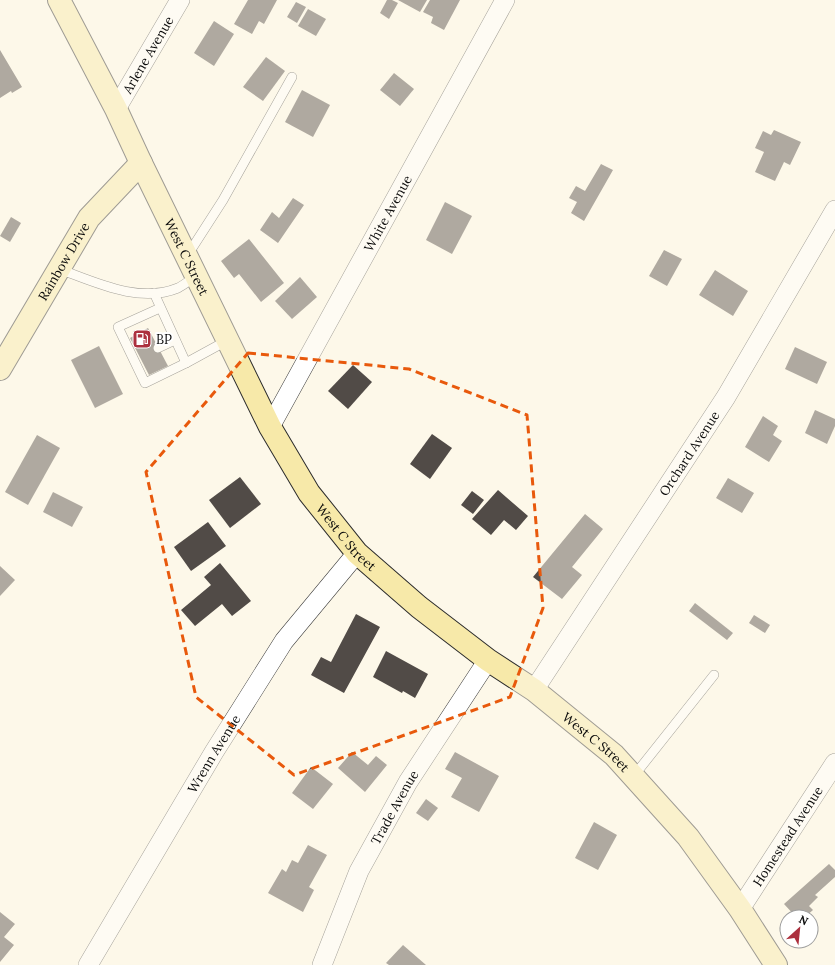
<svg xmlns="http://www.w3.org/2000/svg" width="835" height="965" font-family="Lora,serif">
<rect width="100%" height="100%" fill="#fdf8e9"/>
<g fill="#514b47">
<path d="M248 0H277L264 24 259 21 252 34 234 24Z"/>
<path d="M387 0H392L398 3 389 19 380 13Z"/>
<path d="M398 0H427L420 12Z"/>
<path d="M430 0H460L444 30 431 23 433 17 423 12Z"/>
<path d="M296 2 306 7 297 23 287 17Z"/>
<path d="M308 9 326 19 316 36 298 26Z"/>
<path d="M214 21 234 34 214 66 194 53Z"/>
<path d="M0 50 22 87 12 93 11 91 0 98Z"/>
<path d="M266 57 285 71 263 101 243 87Z"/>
<path d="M394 73 414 89 400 106 380 90Z"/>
<path d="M302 90 330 105 313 137 285 122Z"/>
<path d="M774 130 801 142 790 165 784 162 775 181 755 172 764 152 755 148 763 131 771 135Z"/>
<path d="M601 164 613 170 584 221 571 213 577 202 569 198 576 186 585 191Z"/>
<path d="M293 198 304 205 278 243 260 230 272 212 279 218Z"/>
<path d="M445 202 472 216 452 254 426 240Z"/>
<path d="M11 217 21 223 10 242 0 236Z"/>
<path d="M249 239 284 283 261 302 239 274 234 278 221 261Z"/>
<path d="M664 250 682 259 667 286 649 276Z"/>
<path d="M715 270 748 291 733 316 699 295Z"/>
<path d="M300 277 317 297 292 319 275 301Z"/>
<path d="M148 328 168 366 149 375 130 338Z"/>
<path d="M99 346 123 394 95 408 71 360Z"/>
<path d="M795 347 827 362 817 384 785 369Z"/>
<path d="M353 365 372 382 348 409 328 391Z"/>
<path d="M815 410 835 419V426L827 444 805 433Z"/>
<path d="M763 416 778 426 773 435 782 441 769 462 745 447Z"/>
<path d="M432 434 452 448 430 479 410 464Z"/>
<path d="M37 435 60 448 28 505 5 492Z"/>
<path d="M240 477 261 504 230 528 209 500Z"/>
<path d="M728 478 754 493 742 513 716 498Z"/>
<path d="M498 490 528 516 516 530 504 520 491 535 472 519Z"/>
<path d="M472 491 484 500 473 514 461 505Z"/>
<path d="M53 492 83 507 72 527 43 512Z"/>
<path d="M585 514 603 529 572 567 582 575 562 599 533 577Z"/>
<path d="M208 522 226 546 191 571 174 547Z"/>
<path d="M220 563 251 601 232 616 222 604 195 626 181 610 211 585 204 577Z"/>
<path d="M0 566 15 580 0 596Z"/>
<path d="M695 603 733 633 727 640 689 611Z"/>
<path d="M356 614 380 627 344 693 311 675 321 657 331 662Z"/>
<path d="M754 615 770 625 765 633 749 623Z"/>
<path d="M386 651 428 674 415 698 403 691 402 693 373 677Z"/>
<path d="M352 752 368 765 376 756 387 765 365 792 338 768Z"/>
<path d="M455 752 499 776 479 812 451 797 462 778 445 769Z"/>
<path d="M311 767 333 784 313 809 292 793Z"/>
<path d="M426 799 438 808 428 821 416 813Z"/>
<path d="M594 822 617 835 598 870 575 858Z"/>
<path d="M308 845 327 855 309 887 314 890 303 912 268 893 282 869 286 872 292 860 298 863Z"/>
<path d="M829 864 835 870V877L815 895 818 897 809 906 813 910 805 917H796L784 904Z"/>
<path d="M0 912 15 924 4 937 14 945 0 962Z"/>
<path d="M403 945 426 965H389L386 963Z"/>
</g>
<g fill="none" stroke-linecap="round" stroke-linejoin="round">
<g stroke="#3d3d3d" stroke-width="10">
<g id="lane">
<path d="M187 256 223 200 292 77"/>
<path d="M59 269C95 282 139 304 178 288 184 285 190 280 196 276"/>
<path d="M154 293 186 363 228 340"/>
<path d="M160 308 118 327 145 383 186 363"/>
<path d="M158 348 175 340"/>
<path d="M633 777 714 675"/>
</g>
</g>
<g stroke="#3d3d3d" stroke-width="20">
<g id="street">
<path id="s1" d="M116 109 180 0"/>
<path id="s2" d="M270 427 505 0"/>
<path id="s3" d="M534 690 726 397 835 210"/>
<path id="s4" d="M740 909 835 763"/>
<path id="s5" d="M88 965 214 752 284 641 357 553"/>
<path id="s6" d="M322 965 359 871 408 782 488 660"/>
</g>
</g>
<g stroke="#2c2c2c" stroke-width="24">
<g id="secondary">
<path id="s7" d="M59 0 116 109 141 163 270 427 309 493 357 553 419 607 488 660 534 690 614 755 688 837 740 909 776 965"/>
<path id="s8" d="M0 369 89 218 141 163"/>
</g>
</g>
<use href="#lane" stroke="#fff" stroke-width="9"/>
<use href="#street" stroke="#fff" stroke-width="19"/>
<use href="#secondary" stroke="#f7e9a9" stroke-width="22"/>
</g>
<path d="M0 0H835V965H0ZM248 353 409 369 527 415 543 608 510 697 294 775 196 697 146 472Z" fill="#fdf8e9" fill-opacity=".55" fill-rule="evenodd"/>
<path fill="none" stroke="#e8590c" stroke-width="3" stroke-dasharray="8 5" stroke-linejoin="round" d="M248 353 409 369 527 415 543 608 510 697 294 775 196 697 146 472Z"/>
<defs>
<g id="fuel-square" transform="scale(1)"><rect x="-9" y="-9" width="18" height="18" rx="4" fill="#ac303e" stroke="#fff"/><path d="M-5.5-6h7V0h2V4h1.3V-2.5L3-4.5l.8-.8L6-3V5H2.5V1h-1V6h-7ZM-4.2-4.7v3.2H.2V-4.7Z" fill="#fff"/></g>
</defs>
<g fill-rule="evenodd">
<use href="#fuel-square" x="142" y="339"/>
</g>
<g text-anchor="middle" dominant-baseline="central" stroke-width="4" stroke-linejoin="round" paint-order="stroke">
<g font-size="13" fill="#0a0a0a" stroke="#fff">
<text stroke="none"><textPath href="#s1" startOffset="63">Arlene Avenue</textPath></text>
<text stroke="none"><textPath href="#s2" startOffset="244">White Avenue</textPath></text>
<text stroke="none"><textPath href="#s7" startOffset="287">West C Street</textPath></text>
<text stroke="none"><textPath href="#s8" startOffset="125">Rainbow Drive</textPath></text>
<text stroke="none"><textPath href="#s3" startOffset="283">Orchard Avenue</textPath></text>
<text stroke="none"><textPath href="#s7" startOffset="611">West C Street</textPath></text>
<text stroke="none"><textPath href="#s7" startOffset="935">West C Street</textPath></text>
<text stroke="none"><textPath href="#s5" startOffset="246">Wrenn Avenue</textPath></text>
<text stroke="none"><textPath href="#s6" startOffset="174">Trade Avenue</textPath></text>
<text stroke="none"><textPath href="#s4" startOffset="87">Homestead Avenue</textPath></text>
</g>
<g font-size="13" fill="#0a0a0a" stroke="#fff" text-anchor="start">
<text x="156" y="339">BP</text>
</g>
</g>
<g transform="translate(799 929) rotate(27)"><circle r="19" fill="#ffffff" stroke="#9d9d9d"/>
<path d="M0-3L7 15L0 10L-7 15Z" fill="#ac303e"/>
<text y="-6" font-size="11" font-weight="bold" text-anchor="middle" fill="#0a0a0a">N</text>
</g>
</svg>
